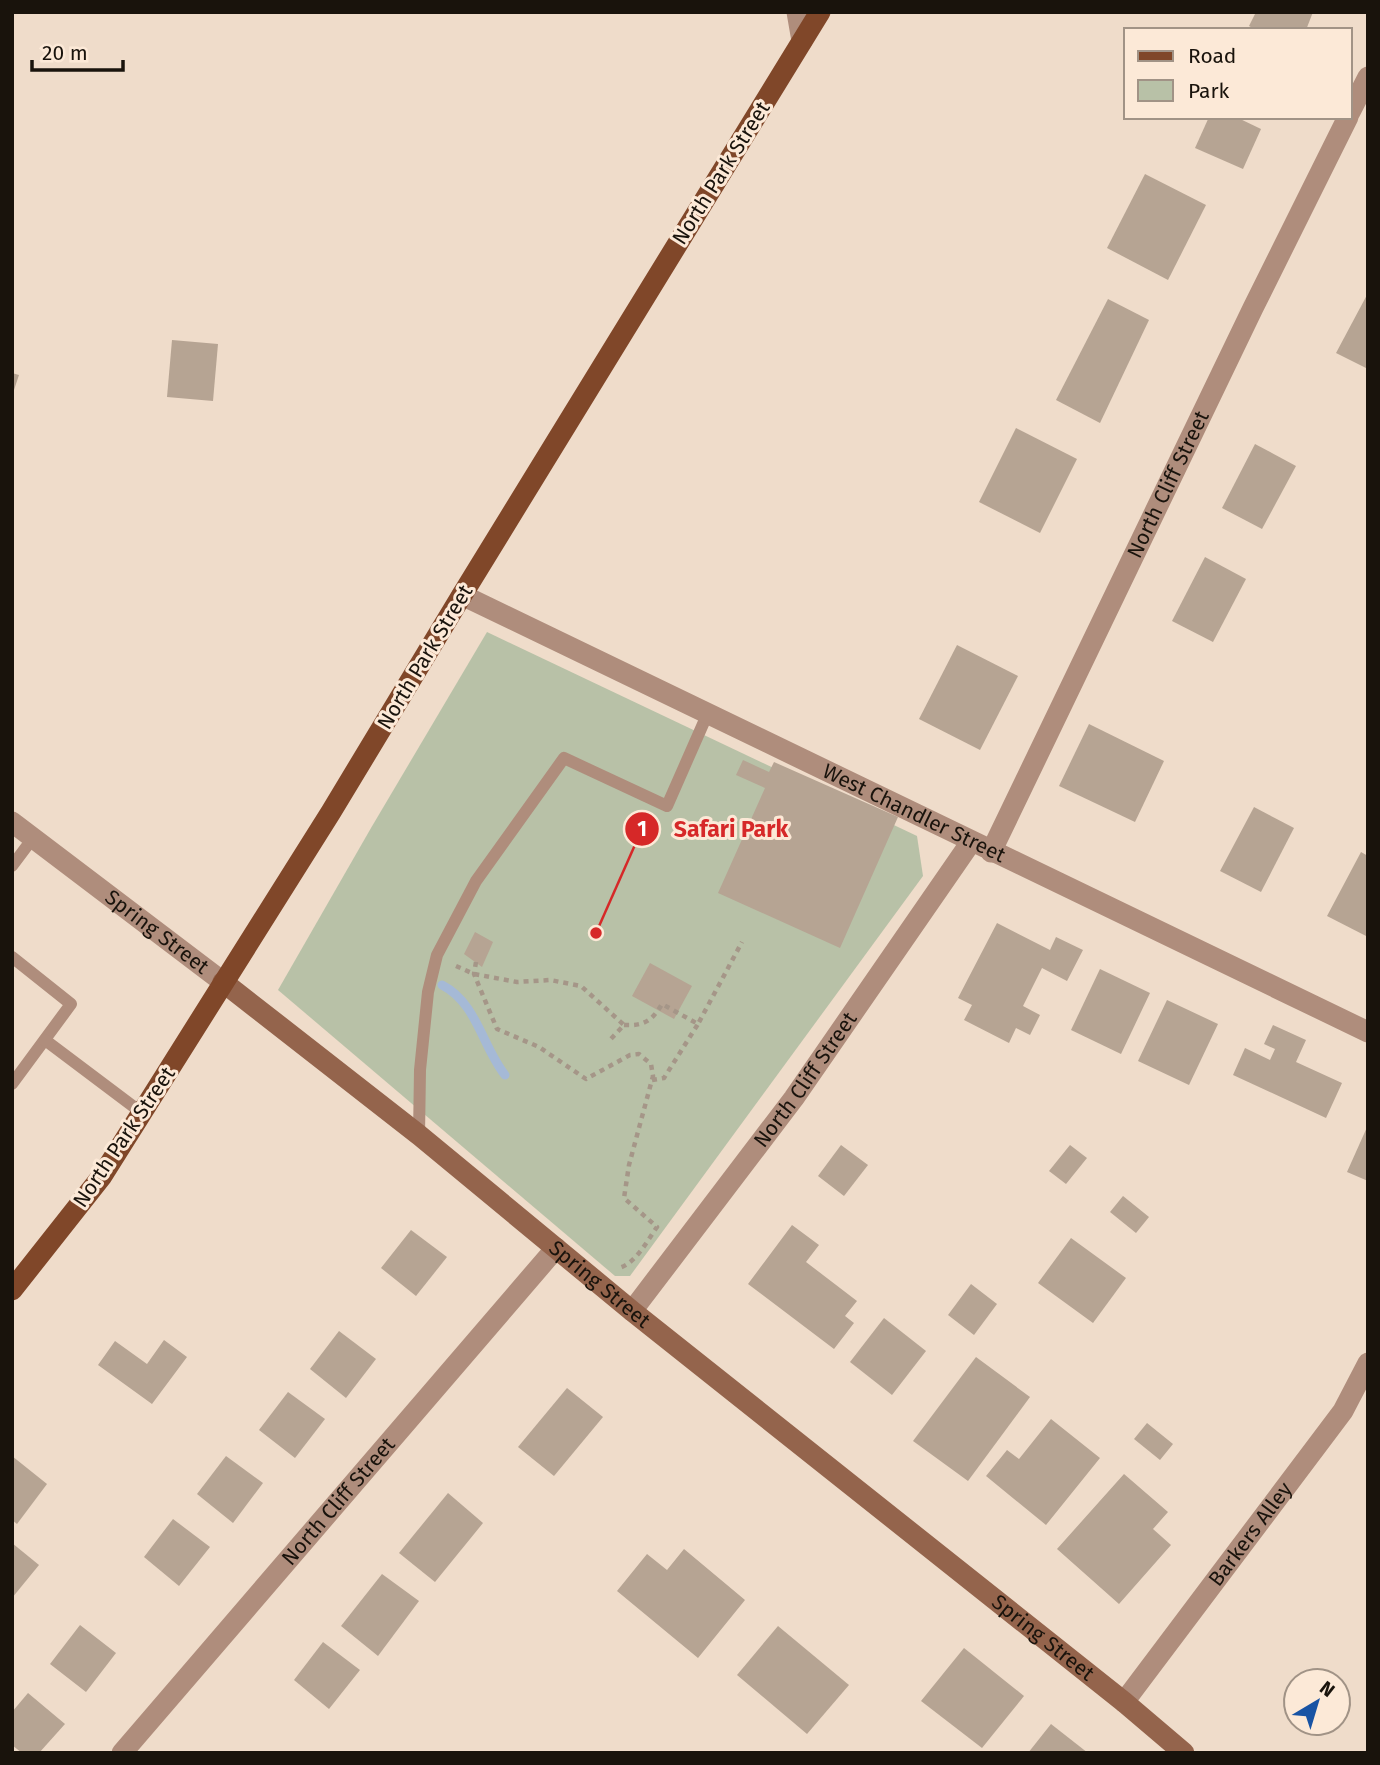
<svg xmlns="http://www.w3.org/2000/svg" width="1380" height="1765" font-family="'Fira Sans',sans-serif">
<rect width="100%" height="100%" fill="#efdcca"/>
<path fill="#b8c1a7" d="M487 632 917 836 923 876 630 1276H615L278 990 371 828Z"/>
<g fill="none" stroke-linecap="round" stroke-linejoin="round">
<path stroke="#a5b9d6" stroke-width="9" d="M442 985C477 1003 482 1046 505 1075"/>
</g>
<g fill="#b6a493">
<path d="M1256 12H1313L1306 30H1256L1249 26Z"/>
<path d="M1209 117H1236L1261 129 1243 169 1195 148Z"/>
<path d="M1145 174 1206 205 1168 280 1107 248Z"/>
<path d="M1368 293V369L1336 353Z"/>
<path d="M1108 299 1149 320 1100 423 1056 400Z"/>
<path d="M172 340 218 344 213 401 167 397Z"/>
<path d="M12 373 19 375 13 393H12Z"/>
<path d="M1016 428 1077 459 1040 533 979 502Z"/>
<path d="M1255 444 1296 466 1262 529 1222 508Z"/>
<path d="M1205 557 1246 579 1213 642 1172 621Z"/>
<path d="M957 645 1018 676 980 750 919 719Z"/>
<path d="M1089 724 1164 761 1135 822 1059 786Z"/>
<path d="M743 760 769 772 774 762 898 817 840 948 718 893 765 788 736 775Z"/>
<path d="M1254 807 1294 828 1261 892 1220 871Z"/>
<path d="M1361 852 1368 856V937L1327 916Z"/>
<path d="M997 923 1050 950 1056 937 1083 950 1067 981 1042 968 1023 1006 1040 1015 1030 1035 1016 1028 1009 1043 964 1020 972 1005 958 998Z"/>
<path d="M475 932 493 942 482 967 464 954Z"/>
<path d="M650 963 692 986 674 1019 632 996Z"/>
<path d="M1100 969 1150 993 1121 1054 1071 1030Z"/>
<path d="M1167 1000 1218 1024 1189 1085 1138 1061Z"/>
<path d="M1273 1025 1306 1040 1296 1062 1342 1083 1326 1118 1233 1075 1245 1048 1270 1060 1275 1049 1264 1044Z"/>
<path d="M1368 1125V1181L1347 1172Z"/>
<path d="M841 1145 868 1165 844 1196 818 1176Z"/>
<path d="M1070 1145 1087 1158 1066 1184 1049 1171Z"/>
<path d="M1123 1196 1149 1217 1136 1233 1110 1212Z"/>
<path d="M792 1225 819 1245 806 1262 857 1301 845 1316 854 1323 834 1349 748 1284Z"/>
<path d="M411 1230 447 1257 416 1296 381 1268Z"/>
<path d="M1071 1238 1126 1278 1093 1323 1038 1283Z"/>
<path d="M971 1284 997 1304 974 1335 948 1315Z"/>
<path d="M884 1318 926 1351 892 1395 850 1362Z"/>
<path d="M339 1331 376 1359 346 1398 310 1369Z"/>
<path d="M164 1340 187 1357 152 1404 98 1365 115 1341 147 1364Z"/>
<path d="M976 1357 1030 1397 968 1481 913 1441Z"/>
<path d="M567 1388 603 1417 554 1476 518 1447Z"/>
<path d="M288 1392 325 1419 295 1458 259 1430Z"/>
<path d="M1051 1419 1100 1458 1046 1525 986 1476 1007 1450 1019 1459Z"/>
<path d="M1147 1423 1173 1444 1160 1460 1134 1439Z"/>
<path d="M12 1456 47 1484 17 1524 12 1520Z"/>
<path d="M226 1456 263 1483 233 1523 197 1494Z"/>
<path d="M1124 1474 1168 1512 1153 1529 1171 1545 1119 1604 1057 1549Z"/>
<path d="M448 1493 483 1523 435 1582 399 1553Z"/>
<path d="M173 1519 210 1547 179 1586 144 1557Z"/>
<path d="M12 1543 39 1565 12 1598Z"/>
<path d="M684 1549 745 1600 698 1658 617 1591 647 1554 667 1570Z"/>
<path d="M382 1574 419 1601 378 1656 341 1626Z"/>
<path d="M80 1625 116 1653 86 1692 50 1664Z"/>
<path d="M778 1626 849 1685 807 1734 737 1675Z"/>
<path d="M323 1642 360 1670 329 1709 294 1680Z"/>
<path d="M964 1648 1024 1696 982 1748 921 1701Z"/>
<path d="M28 1693 65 1724 39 1753H22L12 1745V1712Z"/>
<path d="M1051 1724 1088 1753H1028Z"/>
</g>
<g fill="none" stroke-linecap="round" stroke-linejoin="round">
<g stroke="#a59688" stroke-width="4.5" stroke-dasharray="5 5" stroke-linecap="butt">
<path d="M476 962 474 974 497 1029 539 1047 586 1079 630 1055 639 1054 651 1064 653 1076 629 1165 624 1198 657 1227C647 1241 636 1263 619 1268"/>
<path d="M456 966 474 974 517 982 550 980 581 986 624 1025 609 1041"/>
<path d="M624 1025C644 1026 652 1021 662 1004L698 1024 742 942"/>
<path d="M652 1080 664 1078 698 1024"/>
</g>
<g stroke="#af8d7c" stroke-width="12">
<path d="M12 866 33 838"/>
<path d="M12 957 71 1004 12 1084"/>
<path d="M45 1040 142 1113"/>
<path d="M419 1135 420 1070 428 992 437 955 476 881 564 758 667 806 707 715"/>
</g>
<g stroke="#af8d7c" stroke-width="21">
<path d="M797 12 802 41"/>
<path d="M1350 112 1368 77"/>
<path id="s1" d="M462 595 1368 1032"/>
<path id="s2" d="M12 822 223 982"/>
<path id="s3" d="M991 852 1253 308 1348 117"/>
<path id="s4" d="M632 1311 794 1098 971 842"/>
<path id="s5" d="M1124 1702 1343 1411 1368 1363"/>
<path id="s6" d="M122 1753 556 1248"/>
</g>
<path stroke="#94644c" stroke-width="21" id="s7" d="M223 982 419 1135 632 1311 1124 1702 1184 1753"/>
<path stroke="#804729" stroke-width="21" d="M12 1290 102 1176 331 812 462 595 820 12"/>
</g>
<g text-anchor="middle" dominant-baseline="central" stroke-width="6" stroke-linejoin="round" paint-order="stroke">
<g font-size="21" fill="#19130c" stroke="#fce9d7">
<text transform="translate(721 173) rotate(-58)">North Park Street</text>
<text stroke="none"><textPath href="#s3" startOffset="408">North Cliff Street</textPath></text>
<text transform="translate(425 657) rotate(-59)">North Park Street</text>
<text stroke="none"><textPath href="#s1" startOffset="502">West Chandler Street</textPath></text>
<text stroke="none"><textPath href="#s2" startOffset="182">Spring Street</textPath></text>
<text stroke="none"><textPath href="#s4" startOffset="289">North Cliff Street</textPath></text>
<text transform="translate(124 1137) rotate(-56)">North Park Street</text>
<text stroke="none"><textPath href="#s7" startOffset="483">Spring Street</textPath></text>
<text stroke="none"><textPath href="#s6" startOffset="332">North Cliff Street</textPath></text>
<text stroke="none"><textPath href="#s5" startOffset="210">Barkers Alley</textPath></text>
<text stroke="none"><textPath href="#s7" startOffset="1050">Spring Street</textPath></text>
</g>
</g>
<path fill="none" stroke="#d62828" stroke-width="2.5" d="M596 933L642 829"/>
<g fill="#d62828" stroke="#fce9d7" stroke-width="2.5">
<circle cx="596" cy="933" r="7"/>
<circle cx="642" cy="829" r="18"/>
</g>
<g font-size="21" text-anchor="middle" font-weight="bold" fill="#fff">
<text x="642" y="836">1</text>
</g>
<g font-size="23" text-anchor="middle" font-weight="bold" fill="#d62828" stroke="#fce9d7" stroke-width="6" stroke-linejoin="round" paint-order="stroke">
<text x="731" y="837">Safari Park</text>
</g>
<rect width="1380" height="1765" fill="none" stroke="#19130c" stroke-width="28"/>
<rect x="1124" y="28" width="228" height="91" fill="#fce9d7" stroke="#a19386" stroke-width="2"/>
<rect x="1138" y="51" width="35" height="10" fill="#804729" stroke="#a19386" stroke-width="2"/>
<text x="1188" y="63" font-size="21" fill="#19130c">Road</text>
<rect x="1138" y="80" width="35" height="21" fill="#b8c1a7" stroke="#a19386" stroke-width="2"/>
<text x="1188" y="98" font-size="21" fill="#19130c">Park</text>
<g transform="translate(1317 1702) rotate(38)"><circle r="33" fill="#fce9d7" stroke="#a19386" stroke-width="2"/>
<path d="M0-5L12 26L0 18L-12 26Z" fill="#1853a4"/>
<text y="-10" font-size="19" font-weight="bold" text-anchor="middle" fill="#19130c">N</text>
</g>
<path d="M32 60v10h91v-10" fill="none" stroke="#19130c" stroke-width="3.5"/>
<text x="42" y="60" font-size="21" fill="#19130c" stroke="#fce9d7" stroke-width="5" paint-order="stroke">20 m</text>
</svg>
